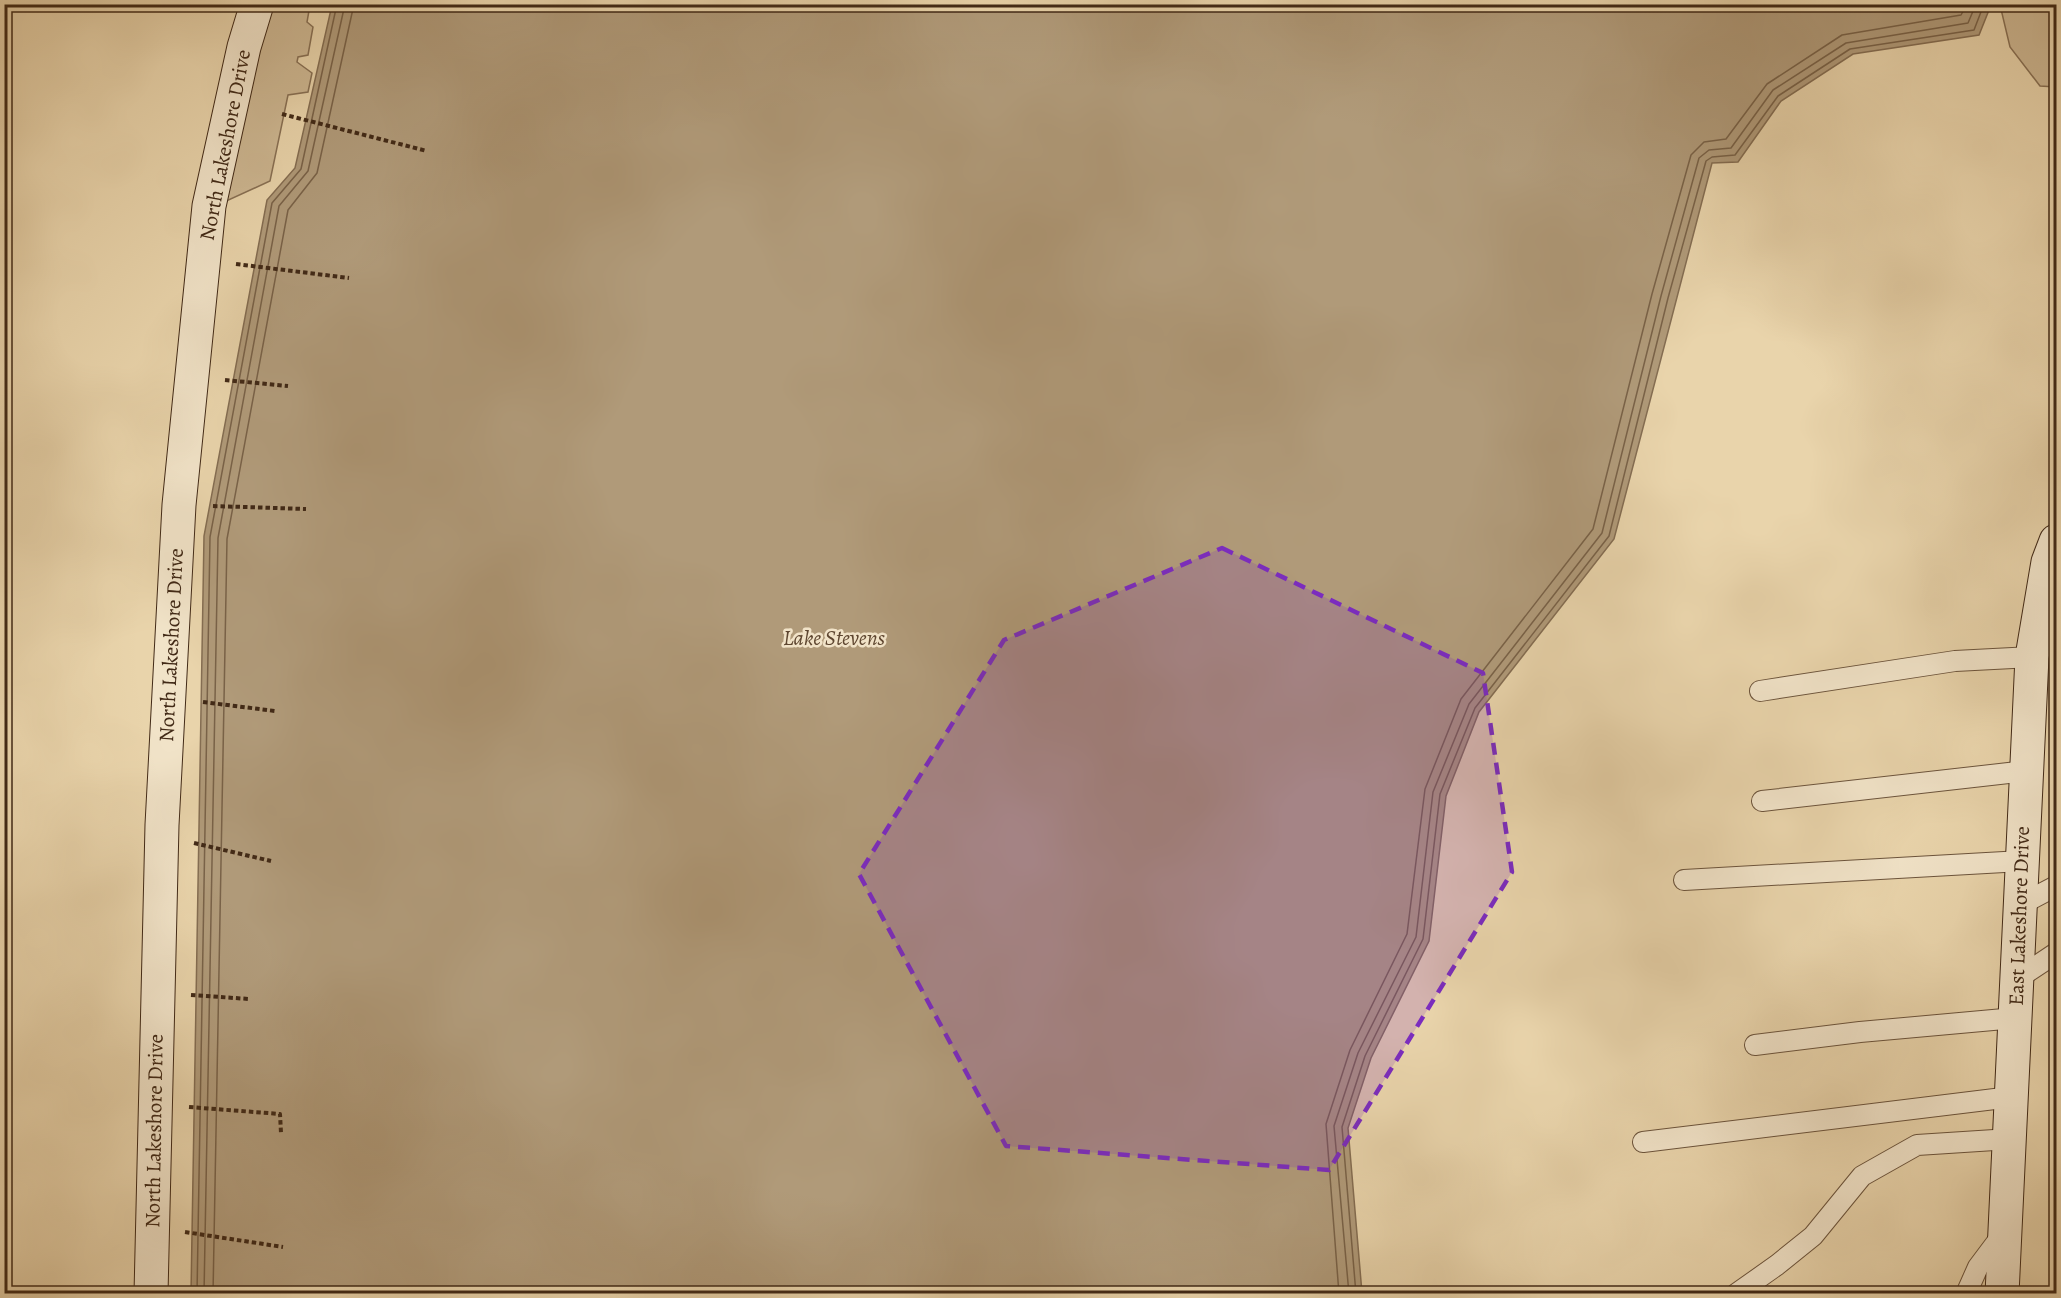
<svg xmlns="http://www.w3.org/2000/svg" width="2061" height="1298" font-family="Alegreya,serif">
<rect width="100%" height="100%" fill="#e9d4ab"/>
<filter id="stains"><feTurbulence type="fractalNoise" baseFrequency=".00333" numOctaves="4"/><feColorMatrix values="0 0 0 0 .2 0 0 0 0 .09 0 0 0 0 .02 0 0 0 .5 -.17"/></filter>
<radialGradient id="worn" r=".72"><stop offset=".6" stop-color="#630" stop-opacity="0"/><stop offset="1" stop-color="#630" stop-opacity=".3"/></radialGradient>
<g fill="#cdb792" stroke="#887054" stroke-width="1.5">
<path d="M269 5H310L307 22 313 27 308 55 298 57 297 62 312 73 308 92 288 95 270 181 222 203Z"/>
<path d="M2000 5H2056V87L2040 86 2010 47Z"/>
</g>
<path fill="#b09a79" stroke="#846d52" stroke-width="1.5" d="M332 5V4L1991 5 1979 35 1853 54 1781 101 1738 162 1712 163 1614 539 1479 712 1446 796 1429 941 1371 1058 1348 1128 1362 1293H191L204 536 267 200 295 168Z"/>
<g fill="none" stroke-linecap="round" stroke-linejoin="round">
<g stroke="#796248" stroke-width="1.5">
<path d="M197 1294 210 537 272 203 301 169 337 4"/>
<path d="M204 1294 218 538 279 206 308 171 345 4"/>
<path d="M213 1294 227 539 288 210 317 173 354 4"/>
<path d="M1339 1294 1326 1124 1350 1050 1407 934 1425 789 1461 699 1593 529 1652 294 1691 155 1704 142 1726 139 1767 84 1842 35 1961 15 1967 4"/>
<path d="M1349 1294 1334 1126 1358 1053 1416 937 1433 792 1469 704 1602 533 1661 296 1699 158 1709 150 1731 148 1773 90 1846 43 1968 23 1976 4"/>
<path d="M1356 1294 1342 1127 1365 1056 1423 939 1440 794 1475 708 1609 536 1668 298 1706 161 1712 157 1735 155 1778 96 1850 49 1974 30 1984 4"/>
</g>
<g stroke="#6c543c" stroke-width="22">
<g id="service">
<path d="M1760 691 1955 661 2032 657"/>
<path d="M1762 801 2026 771"/>
<path d="M1684 880 2022 861"/>
<path d="M2020 905 2056 886"/>
<path d="M2017 979 2056 953"/>
<path d="M1755 1045 1860 1032 2015 1018"/>
<path d="M1643 1142 2011 1097"/>
<path d="M1736 1294 1777 1265 1813 1236 1862 1176 1917 1145 2010 1139"/>
<path d="M1966 1294 1978 1267 2002 1235"/>
</g>
</g>
<g stroke="#422a17" stroke-width="35">
<g id="secondary">
<path d="M151 1294 162 825 179 505 209 206 244 47 257 4"/>
<path d="M2002 1294 2032 657 2048 562 2056 541"/>
</g>
</g>
<g stroke="#422a17" stroke-width="4" stroke-dasharray="4.5 3" stroke-linecap="butt">
<path d="M282 114 427 151"/>
<path d="M236 264 349 278"/>
<path d="M225 380 288 386"/>
<path d="M213 506 306 509"/>
<path d="M203 702 275 711"/>
<path d="M194 843 271 861"/>
<path d="M191 995 249 999"/>
<path d="M189 1107 280 1114 281 1133"/>
<path d="M185 1232 283 1247"/>
</g>
<use href="#service" stroke="#f1e3c8" stroke-width="20"/>
<use href="#secondary" stroke="#f1e3c8" stroke-width="33"/>
</g>
<path fill="#7b2cbf" fill-opacity="0.2" stroke="#7b2cbf" stroke-width="4.5" stroke-dasharray="12 8" stroke-linejoin="round" d="M1222 548 1483 673 1512 872 1329 1170 1006 1146 859 874 1004 640Z"/>
<g text-anchor="middle" dominant-baseline="central" stroke-width="5" stroke-linejoin="round" paint-order="stroke">
<g font-size="21" fill="#422a17" stroke="#f1e3c8">
<text transform="translate(225 145) rotate(-79)">North Lakeshore Drive</text>
<text transform="translate(171 645) rotate(-87)">North Lakeshore Drive</text>
<text transform="translate(2019 916) rotate(-88)">East Lakeshore Drive</text>
<text transform="translate(154 1131) rotate(-89)">North Lakeshore Drive</text>
</g>
<g font-size="22" font-style="italic" fill="#5e4630" stroke="#f1e3c8">
<text x="834" y="638">Lake Stevens</text>
</g>
</g>
<rect width="2061" height="1298" fill="none" stroke="#e9d4ab" stroke-width="24"/>
<rect x="6" y="6" width="2049" height="1286" fill="none" stroke="#422a17" stroke-width="3"/>
<rect x="12" y="12" width="2037" height="1274" fill="none" stroke="#422a17" stroke-width="1.5"/>
<rect width="100%" height="100%" filter="url(#stains)"/>
<rect width="100%" height="100%" fill="url(#worn)"/>
</svg>
